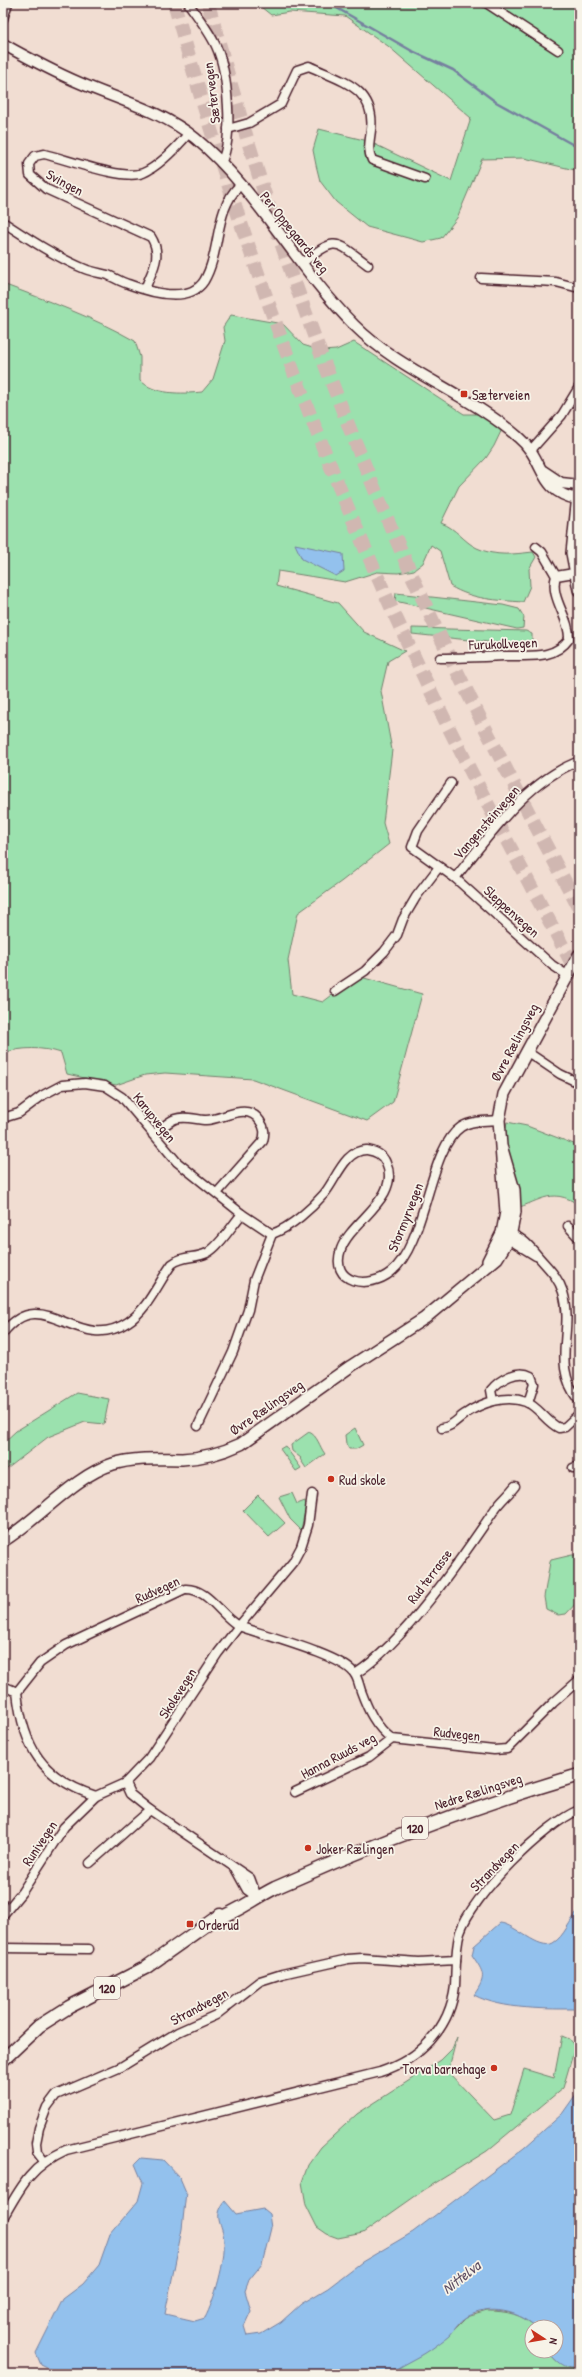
<svg xmlns="http://www.w3.org/2000/svg" width="582" height="2377" font-family="'Patrick Hand',sans-serif">
<rect width="100%" height="100%" fill="#f1ddd2"/>
<filter id="ink" filterUnits="userSpaceOnUse"><feTurbulence type="fractalNoise" baseFrequency=".025" numOctaves="2"/><feDisplacementMap in="SourceGraphic" scale="8" xChannelSelector="R" yChannelSelector="G"/><feConvolveMatrix kernelMatrix="1 2 1 2 8 2 1 2 1" color-interpolation-filters="sRGB"/></filter>
<g filter="url(#ink)">
<g fill="#9be1ae" stroke="#72806c">
<path d="M256 3H579V171L524 158 482 159 457 218 441 238 423 242 367 227 336 202 320 181 316 165 313 150 319 129 368 141 451 181 471 118 388 46 345 16 290 12 271 15Z"/>
<path d="M3 284C48 301 93 317 135 341L140 357V380C154 395 182 394 202 392L213 379 225 341 223 327 231 315 283 324 303 345 322 351 336 350 354 342 464 414H485L505 423 494 446 486 458 459 486 441 523C456 528 464 542 477 548 496 557 514 554 533 552L536 557 529 569 530 586 523 602C497 600 473 600 450 586L440 551 431 545 423 563 414 570 398 573 377 572 345 582 278 571 276 586 338 603 364 632 405 651 388 661 381 691 392 750 383 823 389 844 342 881 298 913 288 960 292 994 323 1002 357 976 422 994 393 1102 367 1121 253 1079 165 1073 145 1075 116 1085 67 1074 61 1053C43 1047 22 1047 3 1053Z"/>
<path d="M396 593 503 605 519 609 524 617 523 628 517 629 395 601Z"/>
<path d="M412 628 526 631 532 634V642L526 646 412 634Z"/>
<path d="M507 1122 527 1126 579 1146V1205C550 1185 538 1204 509 1210L504 1135Z"/>
<path d="M77 1393 109 1399 104 1424 85 1422 48 1437 3 1472V1443L16 1431Z"/>
<path d="M355 1428 363 1445 356 1449H349L346 1444 345 1435Z"/>
<path d="M309 1432C318 1436 319 1446 325 1454L306 1468 300 1459 301 1458 292 1451 291 1445Z"/>
<path d="M285 1446 301 1468 296 1471 280 1449Z"/>
<path d="M292 1493 297 1504 305 1501 306 1506 301 1530 290 1519 279 1497Z"/>
<path d="M258 1495 285 1523 269 1537 243 1510Z"/>
<path d="M572 1555H579V1600L566 1614 558 1615 546 1609 544 1597 550 1562 551 1560Z"/>
<path d="M562 2036 569 2039 575 2047 563 2088 487 2151 424 2190 363 2233 338 2238 327 2234 317 2227 306 2205 302 2182 308 2165 321 2147 357 2114 441 2060 452 2049 457 2037 448 2072 494 2120 510 2115 524 2069 554 2078Z"/>
<path d="M487 2311C507 2311 521 2314 536 2327H532V2351H549C554 2362 564 2367 577 2367L579 2374H390L404 2364 429 2350 449 2335 467 2317Z"/>
</g>
<g fill="#93c1ed" stroke="#76809f">
<path d="M295 544 343 554 344 571 336 576 302 559Z"/>
<path d="M579 1911V2009C548 2009 502 2010 474 1995 487 1976 484 1973 472 1955L474 1946 500 1923C515 1924 539 1951 553 1943 565 1936 569 1920 579 1911Z"/>
<path d="M579 2090V2366C568 2373 553 2360 549 2351H556V2327H536C518 2311 490 2304 467 2317 460 2321 455 2329 450 2335 444 2340 437 2345 430 2350 417 2359 403 2364 390 2374H59L41 2365 36 2353 63 2299 83 2284 99 2265 110 2234 138 2201 143 2183 135 2164 141 2158 163 2160 180 2178 186 2192 182 2229 165 2314 195 2321 205 2318C214 2301 226 2260 224 2241 223 2224 212 2218 225 2201L236 2214 263 2209 269 2214 271 2228 262 2264 249 2280 245 2291 251 2311 244 2326 247 2336 261 2334 281 2322 301 2304 328 2288 362 2262 413 2232 524 2148 562 2114Z"/>
</g>
<g fill="none" stroke-linecap="round" stroke-linejoin="round">
<path stroke="#76809f" stroke-width="2.5" d="M328 3 412 51 453 70 496 102 579 148"/>
<g stroke="#d0b7b1" stroke-width="14" stroke-dasharray="14 7" stroke-linecap="butt">
<path d="M174 3C227 195 292 382 372 564 433 705 507 841 579 977"/>
<path d="M208 3C258 189 322 370 399 546 453 670 516 789 579 908"/>
</g>
<g stroke="#4a1f2b" stroke-width="11">
<g id="minor">
<path d="M188 3C198 17 209 31 216 46 228 72 234 138 221 163"/>
<path d="M486 3 558 50"/>
<path d="M3 19 8 3"/>
<path d="M228 129 249 123 281 104 297 70 309 66C340 81 376 87 371 130 370 140 367 150 372 160L425 179"/>
<path d="M3 222C29 239 56 257 85 269 92 272 101 273 108 275 115 278 121 282 128 284 149 292 189 304 204 281 222 250 213 211 240 185"/>
<path d="M302 263C338 236 334 240 368 265"/>
<path d="M481 278 556 282 579 288"/>
<path d="M145 289C152 270 163 256 151 237L46 189 30 175 29 164 35 156 44 154C66 159 123 181 143 173 160 166 177 147 189 133"/>
<path d="M531 450 562 415 579 387"/>
<path d="M536 547 542 552 556 576"/>
<path d="M440 658C461 658 483 657 504 656 528 655 553 661 569 639 570 617 549 598 556 576L574 573"/>
<path d="M451 783 418 831 412 847 455 878 552 965 567 975"/>
<path d="M455 878C491 834 524 783 579 761"/>
<path d="M335 991 365 971 384 952 397 935 403 919 416 897 439 867"/>
<path d="M526 1051 560 1074 579 1083"/>
<path d="M3 1118 19 1113 43 1095 62 1085 85 1083 105 1086 122 1097 177 1162 242 1214 272 1234"/>
<path d="M153 1135C160 1130 167 1122 175 1119 185 1115 196 1120 206 1120 223 1120 247 1101 260 1121 265 1128 265 1133 263 1141L217 1193"/>
<path d="M568 1226 579 1238"/>
<path d="M505 1233C520 1235 528 1244 537 1255 547 1267 558 1276 563 1292 575 1332 550 1363 579 1401"/>
<path d="M505 1237 536 1256"/>
<path d="M3 1333C44 1281 77 1356 128 1322 148 1309 158 1283 172 1264 183 1255 195 1259 207 1253 219 1247 233 1224 242 1214"/>
<path d="M493 1401 491 1390C500 1379 518 1369 531 1376L534 1384 528 1403"/>
<path d="M198 1426 233 1352 248 1310 254 1280 272 1234C291 1227 311 1209 324 1194 336 1180 345 1149 367 1150 375 1151 383 1155 386 1163 402 1197 351 1221 341 1249 329 1284 369 1290 391 1272 427 1243 428 1149 461 1127 472 1120 487 1121 499 1120"/>
<path d="M442 1428C452 1427 457 1419 465 1414 481 1403 506 1394 526 1402 539 1407 546 1422 559 1428L565 1427 579 1414"/>
<path d="M573 1468 579 1466"/>
<path d="M355 1674C405 1642 461 1559 495 1509 500 1501 509 1494 515 1486"/>
<path d="M3 1686 17 1692"/>
<path d="M295 1792 369 1757 392 1739"/>
<path d="M96 1796C42 1779 23 1747 17 1692L40 1663 66 1645 185 1589C208 1588 220 1615 239 1626 263 1635 341 1655 354 1673 358 1678 359 1685 361 1691 368 1710 375 1726 392 1739L494 1750 507 1749 553 1703 579 1680"/>
<path d="M90 1863 150 1810"/>
<path d="M236 1870 247 1890 257 1897"/>
<path d="M257 1897 250 1878 150 1810 130 1794 125 1783 149 1758 218 1653 239 1626 293 1562 301 1547 308 1525 312 1494"/>
<path d="M3 1915 22 1892 64 1827 96 1796 125 1783"/>
<path d="M3 1948 89 1949"/>
<path d="M44 2161 37 2152 36 2143 39 2128 47 2107 56 2095 121 2067 178 2032 216 2015 260 1981 282 1974 348 1959 362 1958 419 1962 456 1960"/>
<path d="M3 2218C21 2186 31 2166 66 2150L380 2072C420 2059 450 2029 455 1986 456 1968 455 1950 460 1932 472 1896 544 1824 579 1810"/>
</g>
</g>
<g stroke="#4a1f2b" stroke-width="13">
<g id="tertiary">
<path d="M3 44C28 58 54 72 80 83 119 100 162 111 195 138 256 188 297 268 354 325 401 372 468 393 518 437 547 461 536 490 577 499"/>
<path d="M543 471 561 483 579 485"/>
</g>
</g>
<g stroke="#4a1f2b" stroke-width="14">
<g id="secondary">
<path d="M579 486 572 553 579 590"/>
<path d="M488 1261 502 1233 506 1212 499 1120 504 1094 579 955"/>
<path d="M3 1541C39 1519 74 1476 113 1464 135 1457 159 1459 182 1459 203 1458 222 1453 241 1444L351 1366 425 1318 497 1258 510 1237 515 1212 514 1190 502 1149"/>
</g>
</g>
<g stroke="#4a1f2b" stroke-width="15">
<g id="primary">
<path d="M214 1920C238 1912 253 1899 275 1888 375 1843 474 1806 579 1775"/>
<path d="M3 2060 39 2026 69 2007 145 1968 220 1915"/>
</g>
</g>
<use href="#minor" stroke="#f7f3e8" stroke-width="8"/>
<use href="#tertiary" stroke="#f7f3e8" stroke-width="10"/>
<use href="#secondary" stroke="#f7f3e8" stroke-width="11"/>
<use href="#primary" stroke="#f7f3e8" stroke-width="12"/>
</g>
</g>
<g fill="#c8321e" stroke="#f7f3e8" stroke-width="1.5">
<rect x="460" y="390" width="8" height="8" rx="2"/>
<circle cx="331" cy="1479" r="4"/>
<circle cx="308" cy="1848" r="4"/>
<rect x="186" y="1920" width="8" height="8" rx="2"/>
<circle cx="494" cy="2068" r="4"/>
</g>
<g text-anchor="middle" dominant-baseline="central" stroke-width="3.5" stroke-linejoin="round" paint-order="stroke">
<g fill="#f7f3e8" stroke="#7e5f64" stroke-width="1">
<rect x="402" y="1817" width="26" height="22" rx="3"/>
<rect x="94" y="1977" width="26" height="22" rx="3"/>
</g>
<g font-size="13" font-weight="bold" fill="#4a1f2b">
<text x="415" y="1828">120</text>
<text x="107" y="1988">120</text>
</g>
<g font-size="14" fill="#4a1f2b" stroke="#f7f3e8">
<text transform="translate(211 93) rotate(-97)">Sætervegen</text>
<text transform="translate(65 182) rotate(28)">Svingen</text>
<text transform="translate(295 232) rotate(51)">Per Oppegaards veg</text>
<text transform="translate(503 643) rotate(-2)">Furukollvegen</text>
<text transform="translate(486 822) rotate(-49)">Vangensteinvegen</text>
<text transform="translate(512 911) rotate(42)">Sleppenvegen</text>
<text transform="translate(514 1042) rotate(-62)">Øvre Rælingsveg</text>
<text transform="translate(155 1117) rotate(51)">Karupvegen</text>
<text transform="translate(405 1217) rotate(-68)">Stormyrvegen</text>
<text transform="translate(266 1407) rotate(-35)">Øvre Rælingsveg</text>
<text transform="translate(429 1576) rotate(-53)">Rud terrasse</text>
<text transform="translate(157 1589) rotate(-24)">Rudvegen</text>
<text transform="translate(177 1693) rotate(-57)">Skolevegen</text>
<text transform="translate(457 1733) rotate(6)">Rudvegen</text>
<text transform="translate(338 1755) rotate(-28)">Hanna Ruuds veg</text>
<text transform="translate(478 1791) rotate(-18)">Nedre Rælingsveg</text>
<text transform="translate(39 1843) rotate(-56)">Runivegen</text>
<text transform="translate(494 1866) rotate(-46)">Strandvegen</text>
<text transform="translate(199 2006) rotate(-28)">Strandvegen</text>
</g>
<g font-size="14" fill="#4a1f2b" stroke="#f7f3e8" text-anchor="start">
<text x="472" y="394">Sæterveien</text>
<text x="339" y="1479">Rud skole</text>
<text x="316" y="1848">Joker Rælingen</text>
<text x="198" y="1924">Orderud</text>
<text x="486" y="2068" text-anchor="end">Torva barnehage</text>
</g>
<g font-size="15" font-style="italic" fill="#605065" stroke="#f7f3e8">
<text transform="translate(461 2277) rotate(-38)">Nittelva</text>
</g>
</g>
<rect width="582" height="2377" fill="none" stroke="#f7f3e8" stroke-width="16"/>
<rect x="8" y="8" width="566" height="2361" fill="none" stroke="#4a1f2b" stroke-width="1.5" filter="url(#ink)"/>
<g transform="translate(544 2339) rotate(102)"><circle r="19" fill="#f7f3e8" stroke="#b29e9c"/>
<path d="M0-3L7 15L0 10L-7 15Z" fill="#c8321e"/>
<text y="-6" font-size="11" font-weight="bold" text-anchor="middle" fill="#4a1f2b">N</text>
</g>
</svg>
